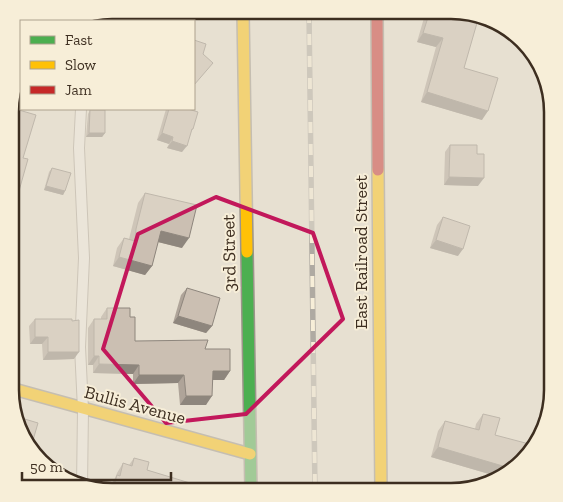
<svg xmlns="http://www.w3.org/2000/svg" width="563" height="502" font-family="'Zilla Slab',serif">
<rect width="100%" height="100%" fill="#e7e0d1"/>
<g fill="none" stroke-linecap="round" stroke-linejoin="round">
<g stroke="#ada599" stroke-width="12">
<g id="lane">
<path d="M78 16V21"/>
<path d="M81 109 79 148 84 258 80 347 83 409 82 486"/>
</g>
</g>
<g stroke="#9c958a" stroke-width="14">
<path id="fast" d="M247 252 251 492"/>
</g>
<g stroke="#9c958a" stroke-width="14">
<g id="slow">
<path d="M243 13 247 252"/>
<path d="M378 170 381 492"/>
<path d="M10 388 250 454"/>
</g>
</g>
<g stroke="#9c958a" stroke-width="14">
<path id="jam" d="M377 11 378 170"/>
</g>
<use href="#lane" stroke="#efebe3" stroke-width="10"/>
<use href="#fast" stroke="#4caf50" stroke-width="11"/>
<use href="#slow" stroke="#ffc107" stroke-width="11"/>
<use href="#jam" stroke="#c62828" stroke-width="11"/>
<g stroke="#afaaa2" stroke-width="5.5">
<path id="rail" d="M309 12 315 492"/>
</g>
<use href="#rail" stroke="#f7eed8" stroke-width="4" stroke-dasharray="11" stroke-linecap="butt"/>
</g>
<g fill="#afa499">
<path d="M458 10 464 68 482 120 421 102 436 47 417 42 426 11Z"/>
<path d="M184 14 181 21H148L149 15Z"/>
<path d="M96 15H121V17L117 21H96Z"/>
<path d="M166 109H188L193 129 190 132 182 152 167 148 169 144 157 140Z"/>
<path d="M90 110 105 133 102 137H86L88 114Z"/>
<path d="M450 145 478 186 444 185 445 152Z"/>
<path d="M52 168 65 191 63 195 44 190 49 172Z"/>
<path d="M145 193 182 248 158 242 152 266 145 275 113 266 117 248 124 238 129 239 138 203Z"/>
<path d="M443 217 458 256 430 248 437 225Z"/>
<path d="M187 288 212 326 206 333 173 323 181 295Z"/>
<path d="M107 308 130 317 135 341 205 349 230 371 224 380H213L206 405H180L178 383 133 384V374L93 373V365H88V328L94 319H101V317Z"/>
<path d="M35 319 74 359 43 360 42 344H30L29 326Z"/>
<path d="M483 414 495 435 519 467 496 476 431 457 438 431 445 421 475 429 476 424Z"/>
<path d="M134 458 147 470 212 492 109 491 111 485 115 478 117 473 123 463 129 465Z"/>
</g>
<g fill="#8e867d">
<path d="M101 16 121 17 117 21H97Z"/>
<path d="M423 33 443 38 436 47 417 42Z"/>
<path d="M427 92 488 111 482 120 421 102Z"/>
<path d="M89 133H105L102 137H86Z"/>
<path d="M162 133 173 137 169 144 157 140Z"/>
<path d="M172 141 187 146 182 152 167 148Z"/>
<path d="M449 177 484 178 478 186 444 185Z"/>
<path d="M46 186 65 191 63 195 44 190Z"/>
<path d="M161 231 189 238 182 248 154 241Z"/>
<path d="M436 240 463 249 458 256 430 248Z"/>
<path d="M119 257 152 266 145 275 113 266Z"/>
<path d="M178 316 212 326 206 333 173 323Z"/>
<path d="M35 337H48L42 344H30Z"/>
<path d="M48 352H79L74 359 43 360Z"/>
<path d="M94 356H99L93 365H88Z"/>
<path d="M99 364 139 365 133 374 93 373Z"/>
<path d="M213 371H230L224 380H207Z"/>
<path d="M139 375H184L178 383 133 384Z"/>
<path d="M186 396H212L206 405H180Z"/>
<path d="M438 447 513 469 496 476 431 457Z"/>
</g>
<g fill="#cbbfb2" stroke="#8e867d">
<path d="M458 10 479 16 464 68 498 78 488 111 427 92 443 38 423 33 430 11Z"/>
<path d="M153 14H184L183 18 177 21H153Z"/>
<path d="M101 15H121V17Z"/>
<path d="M194 40 206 44 203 54 213 63 194 85Z"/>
<path d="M12 108 36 115 23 158 28 159 11 219Z"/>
<path d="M169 109H188L198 112 193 129H192L187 146 172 141 173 137 162 133Z"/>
<path d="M90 110H105V133H89Z"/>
<path d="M450 145H477V154H484V178L449 177Z"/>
<path d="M52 168 71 173 65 191 46 186Z"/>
<path d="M145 193 197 205 189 238 161 231 152 266 119 257 124 238 135 241 136 229Z"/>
<path d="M443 217 470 226 463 249 436 240Z"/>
<path d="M187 288 220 298 212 326 178 316Z"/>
<path d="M107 308H130V317H135V341L208 340 205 349H230V371H213L212 396H186L184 375H139V365L99 364V356H94V319H107Z"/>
<path d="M35 319H72V321L79 320V352H48V337H35Z"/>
<path d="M483 414 500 418 495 435 533 445 519 467 513 469 438 447 445 421 479 430Z"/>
<path d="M18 417 38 423 31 447Z"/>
<path d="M134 458 149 462 147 470 213 490 212 492H112L117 475 120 476 123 463 132 466Z"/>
</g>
<path d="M0 0H563V502H0ZM216 197 313 233 343 319 246 414 166 423 103 349 138 234Z" fill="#e7e0d1" fill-opacity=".55" fill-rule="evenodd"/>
<path fill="none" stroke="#c2185b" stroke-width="4" stroke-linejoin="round" d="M216 197 313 233 343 319 246 414 166 423 103 349 138 234Z"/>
<g text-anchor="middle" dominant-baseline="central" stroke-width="4" stroke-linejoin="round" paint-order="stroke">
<g font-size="18" fill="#3d2e20" stroke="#f7eed8">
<text transform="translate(361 252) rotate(-90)">East Railroad Street</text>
<text transform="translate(229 253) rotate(-91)">3rd Street</text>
<text transform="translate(135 405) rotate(15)">Bullis Avenue</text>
</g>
</g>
<path d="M0 0H563V502H0ZM112 19H451A93 93 0 0 1 544 112V390A93 93 0 0 1 451 483H112A93 93 0 0 1 19 390V112A93 93 0 0 1 112 19Z" fill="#f7eed8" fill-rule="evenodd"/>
<path fill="none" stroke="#3d2e20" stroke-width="2.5" d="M112 19H451A93 93 0 0 1 544 112V390A93 93 0 0 1 451 483H112A93 93 0 0 1 19 390V112A93 93 0 0 1 112 19Z"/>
<rect x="20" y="20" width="175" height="90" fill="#f7eed8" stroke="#ada18e"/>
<rect x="30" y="36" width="25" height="8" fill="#4caf50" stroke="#ada18e"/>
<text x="65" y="45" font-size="15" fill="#3d2e20">Fast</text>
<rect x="30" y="61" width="25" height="8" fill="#ffc107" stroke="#ada18e"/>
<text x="65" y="70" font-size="15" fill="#3d2e20">Slow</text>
<rect x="30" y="86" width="25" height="8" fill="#c62828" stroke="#ada18e"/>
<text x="65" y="95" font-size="15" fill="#3d2e20">Jam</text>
<path d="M22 472v8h149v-8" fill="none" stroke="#3d2e20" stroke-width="2.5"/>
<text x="30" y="472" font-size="15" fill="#3d2e20" stroke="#f7eed8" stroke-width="4" paint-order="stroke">50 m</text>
</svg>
